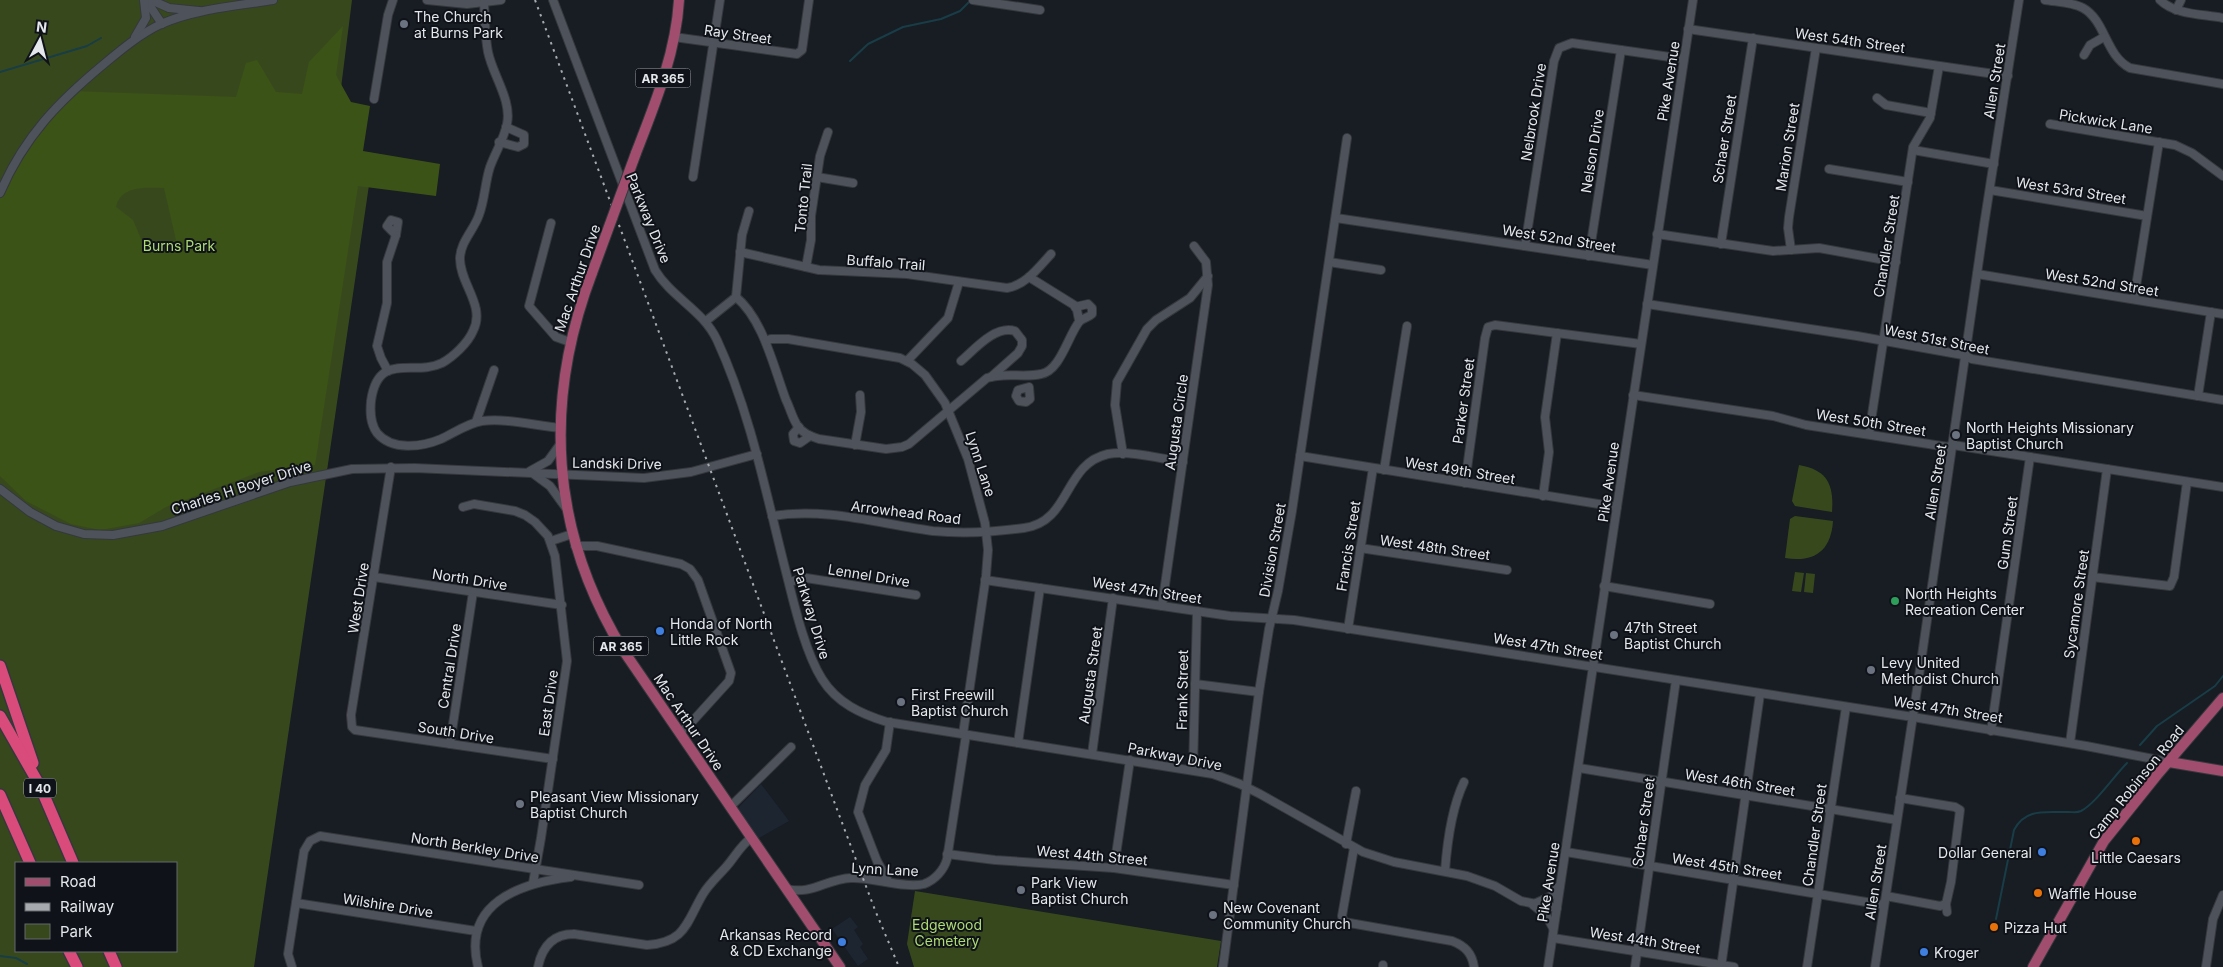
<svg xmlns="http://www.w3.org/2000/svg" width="2223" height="967" font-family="Inter,sans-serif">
<rect width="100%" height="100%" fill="#181c23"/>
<g fill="#1d2530">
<path d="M761 784 789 821 759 838 738 808Z"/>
<path d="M850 917 858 927 854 930 863 944 860 947 868 959 858 966 832 929Z"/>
</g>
<g fill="#37491c" fill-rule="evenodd">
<path d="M0 0H352L333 152 373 158 254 967H0ZM16 863H176V951H16Z"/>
<path d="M1799 465C1827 470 1834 484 1832 512L1795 506 1792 501Z"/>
<path d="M1795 516 1833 521C1831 551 1814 563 1785 558L1790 519Z"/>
<path d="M1795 572 1804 573 1801 592 1792 591Z"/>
<path d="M1806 573 1815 574 1813 593 1804 592Z"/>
<path d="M915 891 1221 941 1217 967H914L907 944Z"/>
</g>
<path fill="#3c5317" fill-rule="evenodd" d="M343 26 336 75 351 102 370 106 363 151 440 164 436 196 358 186 315 465 259 472 166 507 139 523 100 530 71 524 26 501 0 476V198L18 157 71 91 236 97 246 63 257 60 276 92 302 94 309 62ZM164 188 176 240 147 253 133 220 116 207C121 185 146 188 164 188Z"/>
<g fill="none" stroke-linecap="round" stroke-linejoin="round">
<g stroke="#183d46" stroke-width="2">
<path d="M850 61 868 44 903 27 941 19 960 11 971 0"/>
<path d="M0 72 87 46 101 38"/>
<path d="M2140 745 2157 726 2215 686 2223 676"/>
<path d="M1996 919 2014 830C2026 807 2047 813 2069 812 2073 812 2077 813 2081 811 2096 803 2114 776 2127 763"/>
<path d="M0 956 16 958 27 964"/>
</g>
<g stroke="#35383d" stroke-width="10">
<g id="minor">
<path d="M146 0 162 24"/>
<path d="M151 0 169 8 199 11"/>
<path d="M427 0 467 4 501 0"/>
<path d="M553 0 655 270C672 298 703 310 717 340 751 414 766 494 786 572 794 604 805 652 822 679 837 703 861 714 887 722L1213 774 1240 784 1260 794 1363 852 1394 862 1467 876 1495 886 1521 901 1557 908"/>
<path d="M973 0 1040 10"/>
<path d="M2045 0C2057 2 2072 2 2083 8 2106 21 2105 55 2130 68L2223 84"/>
<path d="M2160 0C2175 15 2203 14 2223 18"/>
<path d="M484 3C485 19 485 37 488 52 493 76 512 100 507 124 504 139 495 153 490 167 485 182 485 199 479 215 474 230 460 242 460 259 460 284 486 306 473 331 468 343 453 357 442 363 414 377 378 350 371 401 370 412 370 423 377 433 392 451 422 447 441 439 454 433 468 423 482 421 508 418 536 426 561 428"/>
<path d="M2176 10 2181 0"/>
<path d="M1688 29 2008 76"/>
<path d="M135 37 146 18 144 0"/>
<path d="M674 37 797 54 802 50 809 0"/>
<path d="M2084 55 2090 45 2104 37"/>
<path d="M1877 98 1886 105 1931 113"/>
<path d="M374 99 388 15 393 0"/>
<path d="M2050 124 2175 145 2192 153 2223 176"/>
<path d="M499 142 518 147 524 144V135L506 127"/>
<path d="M1913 150 1994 164"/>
<path d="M1829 169 1908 182"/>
<path d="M693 177 720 0"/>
<path d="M817 177 853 183"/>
<path d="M1990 190 2147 216"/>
<path d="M0 193C24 137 58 102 104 64 122 49 140 34 161 24 195 9 236 6 273 0"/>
<path d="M1336 218 1653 265"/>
<path d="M391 220 398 222 396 235 387 226Z"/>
<path d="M551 223 529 306 556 337 570 342"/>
<path d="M1657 234 1773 251 1819 248 1896 262"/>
<path d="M1721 244 1753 38"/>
<path d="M1525 246 1554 61 1559 48 1572 43 1684 59"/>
<path d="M1791 250 1788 228 1789 217 1816 48"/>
<path d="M740 252 819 270 907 274 1007 288C1026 285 1039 267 1051 254"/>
<path d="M1589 256 1621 50"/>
<path d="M1329 262 1381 270"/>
<path d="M806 267 811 240V216L820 156 828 132"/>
<path d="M1977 274 2223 314"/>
<path d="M1029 277 1074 305 1077 310 1079 320"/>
<path d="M736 297C763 319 774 368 786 400 790 408 792 417 797 425 802 433 810 436 819 439L886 449 902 447 909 444 987 378C1005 372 1023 378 1041 374 1060 371 1068 336 1079 322 1082 318 1088 318 1092 314V308L1088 304 1075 307"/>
<path d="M2134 299 2159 142"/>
<path d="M1647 304 1857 336 1963 355 1972 359 2223 400"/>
<path d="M706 321 736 297 742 235 749 211"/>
<path d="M766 341 771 339H788L900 358 912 364 925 375 945 403 968 459 985 523 988 550 986 576 963 734"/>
<path d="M907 361 948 318 959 282"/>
<path d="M961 361C975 349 995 325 1015 331L1022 340V346L1018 353 991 377"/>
<path d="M388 371 381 358 377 346 387 303V262L396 235"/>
<path d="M1029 387 1030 399 1026 402 1019 401 1016 396 1018 390Z"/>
<path d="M1633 395 1773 416 1806 425 1948 447 1953 445 2223 487"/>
<path d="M2198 396 2211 312"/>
<path d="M476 422 494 370"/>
<path d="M799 427 793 434 794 441 800 443 810 436"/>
<path d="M1869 434 1913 147 1930 118 1939 66"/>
<path d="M855 445 861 412 860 395"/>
<path d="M1123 454 1115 405 1117 382 1147 329 1156 320 1190 298 1208 276"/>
<path d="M1300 456 1617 507"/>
<path d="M391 467 351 715 352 727 355 730 553 759"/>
<path d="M1384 470 1407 326"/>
<path d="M530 471 548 461 561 443"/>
<path d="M531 472 550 486 566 508"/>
<path d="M1465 483 1485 338 1488 327 1495 325 1641 344"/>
<path d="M0 489 30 512 56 526 84 534 113 535 162 526 290 482 352 469 414 468 644 478 691 472 757 454"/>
<path d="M1543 496 1549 452 1545 417 1557 333"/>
<path d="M463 507 474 504 515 511 525 515 535 522 548 536 555 556 567 661 541 838 533 883"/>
<path d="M772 516C826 507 880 524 933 531 963 534 995 532 1024 528 1071 522 1063 464 1108 454 1129 450 1162 459 1183 462"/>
<path d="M551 541 572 534"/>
<path d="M575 546H597L681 564 690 569 698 580 731 673 729 681 690 724 680 732"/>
<path d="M1360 548 1507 570"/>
<path d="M374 577 562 605"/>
<path d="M2092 577 2170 586 2174 577 2187 482"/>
<path d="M985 580 1230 616 1294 620 1913 717 2086 746 2169 762"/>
<path d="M789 582 806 578 916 595"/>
<path d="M1604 586 1710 604"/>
<path d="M1162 606 1208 285 1206 262 1194 246"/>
<path d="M1348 629 1373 468"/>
<path d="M1195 684 1259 692"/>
<path d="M1991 731 2030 457"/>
<path d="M1018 743 1040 588"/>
<path d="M2070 743 2107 469"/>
<path d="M450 744 473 592"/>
<path d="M1092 754 1113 598"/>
<path d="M1579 768 1897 820"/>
<path d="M1193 770 1197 611"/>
<path d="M1900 798 1955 807 1960 810 1951 882 1946 904 1947 912"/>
<path d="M730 807 791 747"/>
<path d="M1346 844 1356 791"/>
<path d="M1354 848 1342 916 1344 922 1452 941C1465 946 1472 953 1474 967"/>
<path d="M1566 852 1884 905"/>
<path d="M947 854 995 860 1114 868 1234 885"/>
<path d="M1114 868 1130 760"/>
<path d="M1445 871C1447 844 1452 807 1464 782"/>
<path d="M888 881 877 861 858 812 865 785 886 750 890 722"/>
<path d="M787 889C812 895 826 879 851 878 871 877 907 889 924 884 935 880 944 870 947 859L966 735"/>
<path d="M1886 896 1940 906 1946 904"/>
<path d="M296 903 476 931"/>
<path d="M1536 903 1551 896 1558 887"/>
<path d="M1533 905 1546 915 1553 928"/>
<path d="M1553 938 1734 967"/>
<path d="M292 967 288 954 304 851 310 841 320 836 639 885"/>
<path d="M478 967C462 903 520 883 571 877"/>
<path d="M538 967C542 947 553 934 574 934L647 945C686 942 686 923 703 894 709 884 718 876 726 867 735 857 740 846 751 838"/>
<path d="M1223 967 1259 692 1269 629 1278 591 1292 511 1347 138"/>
<path d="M1383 967V965"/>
<path d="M1548 967 1693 0"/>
<path d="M1635 967 1676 680"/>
<path d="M1721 967 1760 694"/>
<path d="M1807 967 1846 707"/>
<path d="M1875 967 1919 676 1984 225 2019 0"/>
<path d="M2206 967 2213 919 2223 895"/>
</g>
</g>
<g stroke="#35383d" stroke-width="12">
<g id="major">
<path d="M636 153C655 104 676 53 679 0"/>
<path d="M592 273C543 402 550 531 623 650L840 967"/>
<path d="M2169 762 2223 771"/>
<path d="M2033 967 2104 841 2157 775 2223 698"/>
</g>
</g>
<g stroke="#35383d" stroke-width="14">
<g id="highway">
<path d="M0 666 33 763"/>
<path d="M0 716 40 786 73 863"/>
<path d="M0 795 30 863"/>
<path d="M69 951 77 967"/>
<path d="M109 951 116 967"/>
</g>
</g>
<use href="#minor" stroke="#4e535b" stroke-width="8"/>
<use href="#major" stroke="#a14e6e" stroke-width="10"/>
<use href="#highway" stroke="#d84b7a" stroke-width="11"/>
<path stroke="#a7abb0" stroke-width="2" stroke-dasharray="2.5 5" stroke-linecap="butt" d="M535 0 844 828 875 910 899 967"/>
<g stroke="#35383d" stroke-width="12" stroke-linecap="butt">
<path id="major-bridge" d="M592 273 636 153"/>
</g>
<use href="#major-bridge" stroke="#a14e6e" stroke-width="10"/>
</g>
<g fill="#6b7280" stroke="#0f1319" stroke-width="2">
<circle cx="404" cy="24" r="5"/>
<circle cx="1956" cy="435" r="5"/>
<circle cx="1614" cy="635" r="5"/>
<circle cx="1871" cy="670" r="5"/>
<circle cx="901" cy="702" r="5"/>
<circle cx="520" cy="804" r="5"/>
<circle cx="1021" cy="890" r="5"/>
<circle cx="1213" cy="915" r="5"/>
</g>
<circle fill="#2e9e5b" stroke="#0f1319" stroke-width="2" cx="1895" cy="601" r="5"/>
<g fill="#3f7fe0" stroke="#0f1319" stroke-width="2">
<circle cx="660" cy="631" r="5"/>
<circle cx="2042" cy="852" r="5"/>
<circle cx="842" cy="942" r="5"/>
<circle cx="1924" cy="952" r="5"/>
</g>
<g fill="#e8710a" stroke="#0f1319" stroke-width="2">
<circle cx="2136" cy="841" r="5"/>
<circle cx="2038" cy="893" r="5"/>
<circle cx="1994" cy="927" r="5"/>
</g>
<g text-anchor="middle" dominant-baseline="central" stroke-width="4" stroke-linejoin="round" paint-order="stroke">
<g fill="#0f1319" stroke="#a4a8ad" stroke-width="1">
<rect x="635.5" y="68.5" width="55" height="19" rx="4"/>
<rect x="593.5" y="636.5" width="55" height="19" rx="4"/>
<rect x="24" y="778.5" width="32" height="19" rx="4"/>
</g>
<g font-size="12" font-weight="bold" fill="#e4e8ec">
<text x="663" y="78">AR 365</text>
<text x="621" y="646">AR 365</text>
<text x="40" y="788">I 40</text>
</g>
<g font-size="14" fill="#e4e8ec" stroke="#0f1319" text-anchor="start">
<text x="414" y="16">The Church<tspan x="414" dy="16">at Burns Park</tspan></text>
<text x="1966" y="427">North Heights Missionary<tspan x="1966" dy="16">Baptist Church</tspan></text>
<text x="1905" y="593">North Heights<tspan x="1905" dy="16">Recreation Center</tspan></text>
<text x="670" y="623">Honda of North<tspan x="670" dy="16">Little Rock</tspan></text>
<text x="1624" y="627">47th Street<tspan x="1624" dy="16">Baptist Church</tspan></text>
<text x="1881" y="662">Levy United<tspan x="1881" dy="16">Methodist Church</tspan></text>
<text x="911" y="694">First Freewill<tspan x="911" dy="16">Baptist Church</tspan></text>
<text x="530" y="796">Pleasant View Missionary<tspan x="530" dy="16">Baptist Church</tspan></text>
<text x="2032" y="852" text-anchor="end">Dollar General</text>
<text x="2136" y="857" text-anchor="middle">Little Caesars</text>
<text x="1031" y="882">Park View<tspan x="1031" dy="16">Baptist Church</tspan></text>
<text x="2048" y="893">Waffle House</text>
<text x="1223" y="907">New Covenant<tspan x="1223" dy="16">Community Church</tspan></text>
<text x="2004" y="927">Pizza Hut</text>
<text x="832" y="934" text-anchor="end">Arkansas Record<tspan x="832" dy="16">&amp; CD Exchange</tspan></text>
<text x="1934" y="952">Kroger</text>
</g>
<g font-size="14" fill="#e4e8ec" stroke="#0f1319">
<text transform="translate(738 34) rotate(8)">Ray Street</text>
<text transform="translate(1850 40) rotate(8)">West 54th Street</text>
<text transform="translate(1668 81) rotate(-81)">Pike Avenue</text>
<text transform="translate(1994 81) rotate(-81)">Allen Street</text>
<text transform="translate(1533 112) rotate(-81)">Nelbrook Drive</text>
<text transform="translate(2106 121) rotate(9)">Pickwick Lane</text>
<text transform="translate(1724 139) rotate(-81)">Schaer Street</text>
<text transform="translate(1787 147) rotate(-81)">Marion Street</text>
<text transform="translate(1592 151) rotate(-81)">Nelson Drive</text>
<text transform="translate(2071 190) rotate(9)">West 53rd Street</text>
<text transform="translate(803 198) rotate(-84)">Tonto Trail</text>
<text transform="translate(649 218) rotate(68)">Parkway Drive</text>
<text transform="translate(1559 238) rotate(9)">West 52nd Street</text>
<text transform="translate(1886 246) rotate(-81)">Chandler Street</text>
<text transform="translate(886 262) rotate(4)">Buffalo Trail</text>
<text transform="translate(577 278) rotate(-71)">Mac Arthur Drive</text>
<text transform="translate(2102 282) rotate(9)">West 52nd Street</text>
<text transform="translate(1937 339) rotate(11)">West 51st Street</text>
<text transform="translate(1463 401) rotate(-82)">Parker Street</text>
<text transform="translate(1176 422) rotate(-82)">Augusta Circle</text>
<text transform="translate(1871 422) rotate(9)">West 50th Street</text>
<text transform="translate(617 463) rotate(1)">Landski Drive</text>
<text transform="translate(981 464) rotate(72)">Lynn Lane</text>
<text transform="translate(1460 470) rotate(9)">West 49th Street</text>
<text transform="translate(1608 482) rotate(-82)">Pike Avenue</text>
<text transform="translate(1935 482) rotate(-81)">Allen Street</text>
<text transform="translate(241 487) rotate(-18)">Charles H Boyer Drive</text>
<text transform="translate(906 512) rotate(7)">Arrowhead Road</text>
<text transform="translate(2007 533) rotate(-82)">Gum Street</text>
<text transform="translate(1348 546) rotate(-81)">Francis Street</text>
<text transform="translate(1435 547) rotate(8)">West 48th Street</text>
<text transform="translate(1272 550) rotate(-80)">Division Street</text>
<text transform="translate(869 575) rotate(9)">Lennel Drive</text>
<text transform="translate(470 579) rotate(9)">North Drive</text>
<text transform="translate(1147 590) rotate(9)">West 47th Street</text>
<text transform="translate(358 598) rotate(-81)">West Drive</text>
<text transform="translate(2076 604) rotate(-82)">Sycamore Street</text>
<text transform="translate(812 613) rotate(73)">Parkway Drive</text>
<text transform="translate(1548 646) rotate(9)">West 47th Street</text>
<text transform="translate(449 666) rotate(-81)">Central Drive</text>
<text transform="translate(1090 675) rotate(-82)">Augusta Street</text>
<text transform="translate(1182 690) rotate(-89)">Frank Street</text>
<text transform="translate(548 703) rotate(-82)">East Drive</text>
<text transform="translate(1948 709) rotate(9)">West 47th Street</text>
<text transform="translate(689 722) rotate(56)">Mac Arthur Drive</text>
<text transform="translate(456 732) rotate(9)">South Drive</text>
<text transform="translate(1175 756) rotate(11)">Parkway Drive</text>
<text transform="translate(1740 782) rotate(9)">West 46th Street</text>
<text transform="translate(2136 782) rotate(-51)">Camp Robinson Road</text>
<text transform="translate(1643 822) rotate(-82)">Schaer Street</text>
<text transform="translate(1814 835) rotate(-82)">Chandler Street</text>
<text transform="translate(475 847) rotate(9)">North Berkley Drive</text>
<text transform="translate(1092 855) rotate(5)">West 44th Street</text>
<text transform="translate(1727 866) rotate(9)">West 45th Street</text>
<text transform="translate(885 869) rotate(3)">Lynn Lane</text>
<text transform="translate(1548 882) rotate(-81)">Pike Avenue</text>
<text transform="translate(1875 882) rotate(-81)">Allen Street</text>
<text transform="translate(388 905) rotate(9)">Wilshire Drive</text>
<text transform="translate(1645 940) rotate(9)">West 44th Street</text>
</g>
<g font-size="14" fill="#aedb72" stroke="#0f1319">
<text x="179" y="245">Burns Park</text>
<text x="947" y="924">Edgewood<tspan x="947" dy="16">Cemetery</tspan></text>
</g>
</g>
<rect x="15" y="862" width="162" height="90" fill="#0f1319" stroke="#64686d"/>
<rect x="25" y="878" width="25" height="8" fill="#a14e6e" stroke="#64686d"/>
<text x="60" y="887" font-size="15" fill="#e4e8ec">Road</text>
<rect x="25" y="903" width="25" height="8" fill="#a7abb0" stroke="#64686d"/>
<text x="60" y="912" font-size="15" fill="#e4e8ec">Railway</text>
<rect x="25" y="924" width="25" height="15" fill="#37491c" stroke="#64686d"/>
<text x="60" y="937" font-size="15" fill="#e4e8ec">Park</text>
<g transform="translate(40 40) rotate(7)" stroke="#0f1319" stroke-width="4" paint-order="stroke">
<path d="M0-4L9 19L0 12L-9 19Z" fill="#e4e8ec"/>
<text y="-8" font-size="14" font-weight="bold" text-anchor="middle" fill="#e4e8ec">N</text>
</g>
</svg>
